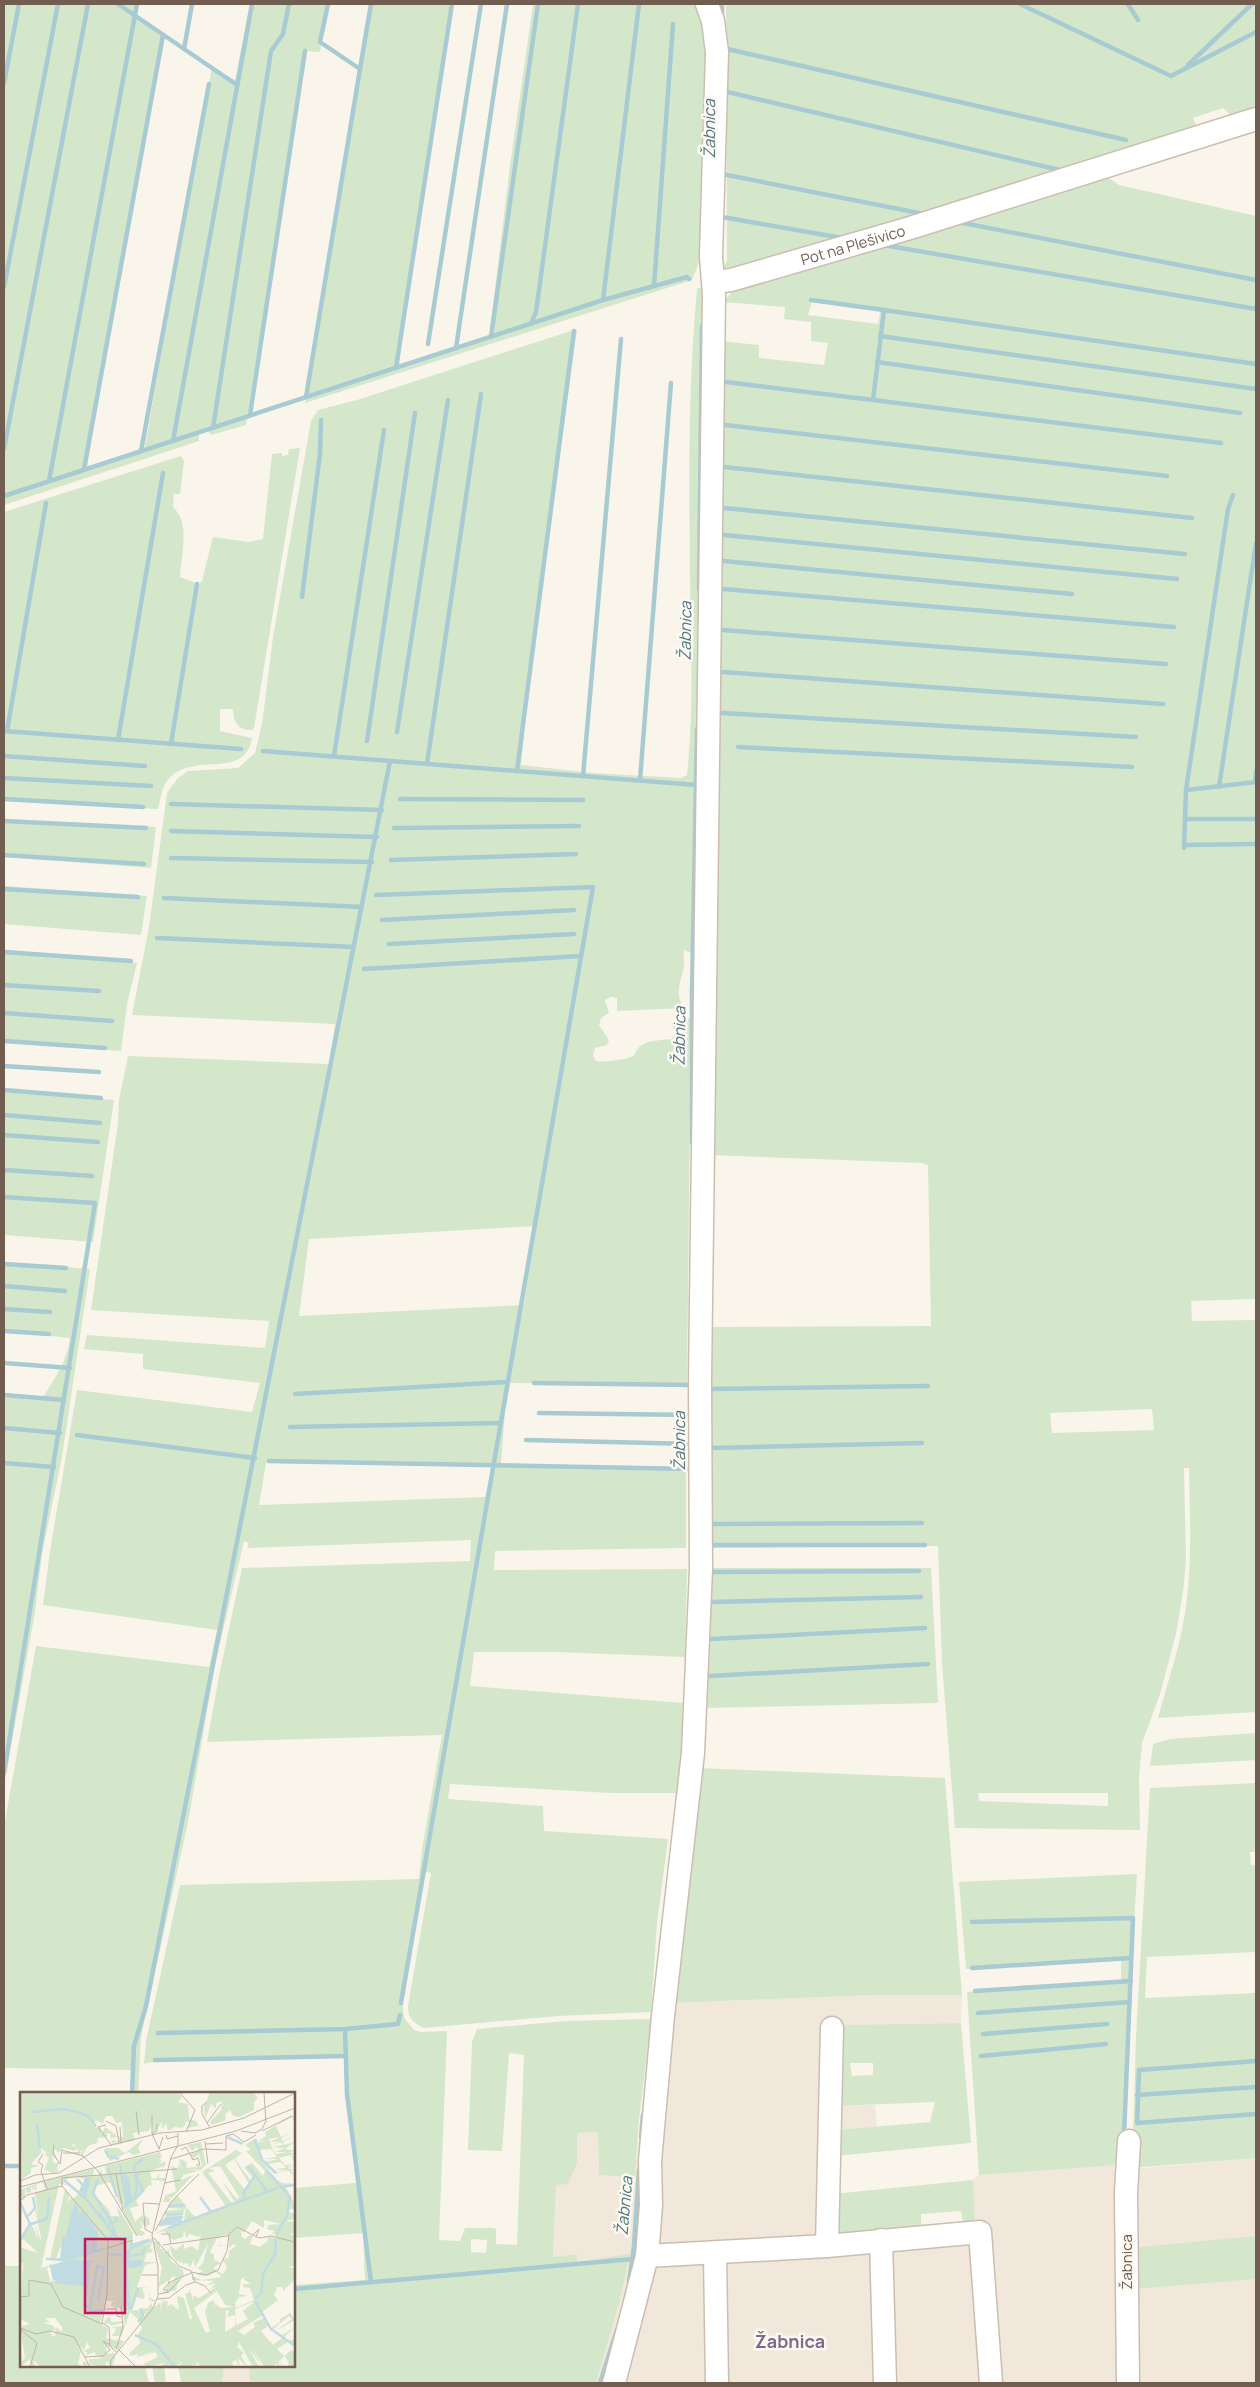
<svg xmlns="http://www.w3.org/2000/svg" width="1260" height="2387" font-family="Manrope,sans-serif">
<rect width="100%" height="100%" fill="#faf5eb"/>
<g fill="#f1e7da">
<path d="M873 1995H962L961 2023 839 2025 837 2106 875 2105 877 2127 837 2130 831 2238 970 2223 975 2220 973 2180 979 2175 1104 2165 1145 2168 1256 2158V2236L1220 2240 1225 2281 1256 2279V2383H596L620 2300 630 2255 577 2262V2254L553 2257 556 2184H568L577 2163V2133L598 2132 599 2175 635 2178 651 2012 673 2003Z"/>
<path d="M224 2366H249L250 2383H222Z"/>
</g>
<g fill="#d4e7ca" fill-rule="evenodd">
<path d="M4 4H137L135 16 165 37 125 243 87 467 144 452 212 67 235 80 250 4H329L320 52 306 51 246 425 211 435 206 427 199 432V441L4 505Z"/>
<path d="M371 4H453L424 175 400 345 399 368 409 366 437 355 489 338 510 166 533 4H699L705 25 708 75 701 238 699 262 692 280 305 403Z"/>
<path d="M726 4H1256V113L1235 120 1223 108 1193 118 1199 132 720 273 727 261Z"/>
<path d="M1103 174 1119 185 1256 216V1299L1191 1301 1192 1321 1256 1320V1712L1158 1718C1168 1681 1181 1644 1186 1606 1192 1561 1190 1514 1189 1468H1184L1186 1561 1183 1592 1176 1634 1160 1694 1142 1743 1139 1778 1140 1830 955 1828 942 1663 938 1546 707 1548 708 1327 931 1326 928 1165 922 1163 710 1155 720 341 759 345V358L824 365 828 343 811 341V322L784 319 785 307 722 302 734 291 749 284ZM812 301 878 311 880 313 878 324 808 315ZM1152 1409 1154 1430 1052 1433 1050 1413ZM978 1793H1108V1806L979 1801Z"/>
<path d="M705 286 704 789 695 788 693 954 684 950C683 956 685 961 684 966 681 981 674 994 684 1008L617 1011V998L611 997 605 1000 609 1013 601 1018 599 1025 609 1040 607 1045 595 1048 593 1055 595 1060C601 1064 627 1059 634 1056 639 1039 657 1041 672 1039L675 1034 673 1027 677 1020 691 1018 687 1384 510 1383 505 1412 501 1463 686 1470V1548L495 1551 494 1570 687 1569 685 1657 556 1652H474L470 1686 684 1703 681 1775 678 1779 676 1793H610L450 1784 448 1799 543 1806 544 1831 668 1839 657 1923 651 2012 558 2016 424 2028C413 2023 408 2018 408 2006L431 1873 426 1872 403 1994V2011L405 2019 414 2030 421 2032 447 2031 439 2240 460 2241 465 2228H493L496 2229V2244L517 2245 524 2055 509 2053 502 2151 468 2150 472 2042 477 2029 566 2021 651 2019 639 2119 635 2178 599 2175 598 2132 577 2133V2163L568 2184 556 2185 553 2257 577 2254V2262L630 2254 620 2300 596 2383H250L249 2366H294V2285L365 2280 363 2233 294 2238V2188L356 2183 346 2056 205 2058 146 2063 144 2065 146 2041 180 1885 419 1879 422 1849 442 1735 207 1742 220 1671 242 1568 470 1561 471 1540 247 1548 249 1543 244 1541 215 1665 189 1817 141 2037 138 2093H132V2070L4 2068V1827L36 1646 209 1667 217 1630 43 1605 50 1551 77 1390 252 1412 260 1383 143 1369V1354L84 1349 87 1335 265 1348 269 1321 91 1310 118 1123 119 1100 128 1056 329 1064 335 1024 132 1015 149 927 167 793 177 779 188 771 238 768 255 753 262 724 273 637 311 421 318 410 357 400 577 329 530 673 521 765 593 773 681 778 687 775C694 710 691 643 690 577 689 481 688 384 697 289ZM536 1226 524 1305 299 1316 309 1239ZM266 1463 492 1466 485 1497 259 1505ZM471 2239 487 2240 486 2253 471 2252Z"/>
<path d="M300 448 254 728 252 730C238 731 233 721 233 709H220V731L252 738C245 784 185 746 164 786 161 793 160 801 158 809L4 801V512L181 456 184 461 180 494H174L173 507C191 523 181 554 180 577L199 584 202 581 213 537 249 542 263 539 272 454 282 453V456L288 455 289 449Z"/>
<path d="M4 820 156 827 151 868 4 857Z"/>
<path d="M4 886 147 896 141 935 4 924Z"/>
<path d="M4 950 137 963 127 1004 121 1051 4 1042Z"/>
<path d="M4 1092 114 1100 93 1242 4 1235Z"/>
<path d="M4 1262 90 1269 62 1457 42 1554 35 1612 4 1786V1393L43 1397C56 1377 67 1361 70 1338L4 1331Z"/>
<path d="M707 1568H931L938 1703 702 1708Z"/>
<path d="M1256 1733V1760L1150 1766 1153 1744 1170 1739Z"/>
<path d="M697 1768 945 1778 962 1995H873L673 2003Z"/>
<path d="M1256 1783V1852H1250L1251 1865H1256V1952L1147 1957 1145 1998 1256 1993V2158L1132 2168 1136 2036 1150 1788Z"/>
<path d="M1137 1874 1127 2044 1124 2157 1117 2165 979 2175 967 1992 1121 1980V1960L966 1969 959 1882Z"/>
<path d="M961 2023 971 2143 835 2156 837 2130 930 2122 935 2102 837 2106 839 2025ZM850 2063H873V2075L852 2076Z"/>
<path d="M973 2180 975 2220 963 2224 961 2211 921 2214V2231L834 2240 833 2194Z"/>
<path d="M1256 2236V2279L1131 2289 1130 2248Z"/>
<path d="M4 2266H21V2366H145L149 2383H4Z"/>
<path d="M152 2366H164L166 2383H155Z"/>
<path d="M178 2366H224L222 2383H176L181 2382Z"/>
</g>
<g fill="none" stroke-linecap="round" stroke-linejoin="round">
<g stroke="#a8cad2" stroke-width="4.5">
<path d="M118 4 237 85"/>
<path d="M722 4V17"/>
<path d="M1020 4 1171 76 1256 32"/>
<path d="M1128 4 1138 20"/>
<path d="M723 48 1126 140"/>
<path d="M184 49 192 4"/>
<path d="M1188 65 1252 4"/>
<path d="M360 69 371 4"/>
<path d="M4 83 19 4"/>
<path d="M723 91 1064 171"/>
<path d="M722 174 924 214"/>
<path d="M722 217 842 238"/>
<path d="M958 222 1256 280"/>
<path d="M883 245 1256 309"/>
<path d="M654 286 673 24"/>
<path d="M4 287 58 4"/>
<path d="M603 300 639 4"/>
<path d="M884 310 1256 364"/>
<path d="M531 324 536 312 578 4"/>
<path d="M880 336 1256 389"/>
<path d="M491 337 538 4"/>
<path d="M428 344 481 4"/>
<path d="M456 348 507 4"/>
<path d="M877 362 1240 413"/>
<path d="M396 368 452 4"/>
<path d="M726 382 873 400 884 310 811 300"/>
<path d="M306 397 360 69 320 42 328 4"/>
<path d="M873 400 1221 443"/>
<path d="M250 415 305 51"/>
<path d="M725 425 1167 476"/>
<path d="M213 428 271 51 283 34 289 4"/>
<path d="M173 441 252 4"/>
<path d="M4 449 88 4"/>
<path d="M141 451 209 84"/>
<path d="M724 467 1192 518"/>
<path d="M84 469 163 35"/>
<path d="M49 481 137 4"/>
<path d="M4 496 603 300 687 277 689 279"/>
<path d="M724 508 1185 554"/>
<path d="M724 535 1177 579"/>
<path d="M723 561 1072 594"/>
<path d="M699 589 702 326"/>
<path d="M723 589 1174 627"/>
<path d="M302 597 320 454 321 420"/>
<path d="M723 630 1166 664"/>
<path d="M723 672 1163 704"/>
<path d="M722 713 1136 737"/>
<path d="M4 731 241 749"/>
<path d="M7 731 46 503"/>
<path d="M397 732 448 400"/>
<path d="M118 740 163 473"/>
<path d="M367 741 415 413"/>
<path d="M171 744 197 584"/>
<path d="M738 747 1132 767"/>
<path d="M263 751 696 785"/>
<path d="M4 756 145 766"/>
<path d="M334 756 384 430"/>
<path d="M427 764 481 394"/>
<path d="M517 771 574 331"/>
<path d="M583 776 621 339"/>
<path d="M4 778 151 786"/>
<path d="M640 780 671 383"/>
<path d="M1255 782 1256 771"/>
<path d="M1219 787 1256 543"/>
<path d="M1186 790 1256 782"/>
<path d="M4 799 143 807"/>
<path d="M400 799 583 800"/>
<path d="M171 804 382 810"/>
<path d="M1185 819H1256"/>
<path d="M4 821 146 828"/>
<path d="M394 828 579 826"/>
<path d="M171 831 377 837"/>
<path d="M1184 845 1256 844"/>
<path d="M1184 848 1186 790 1228 509 1233 495"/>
<path d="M4 855 144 864"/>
<path d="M171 858 372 862"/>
<path d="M391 860 576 854"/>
<path d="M4 889 138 897"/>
<path d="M376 895 593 887 401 2003"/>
<path d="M164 898 362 907"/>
<path d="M382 920 574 910"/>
<path d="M157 938 354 947"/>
<path d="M389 944 574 934"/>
<path d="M4 952 131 961"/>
<path d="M364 969 581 956"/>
<path d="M4 985 99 991"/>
<path d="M4 1013 112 1021"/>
<path d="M4 1041 105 1048"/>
<path d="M4 1066 99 1072"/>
<path d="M4 1090 101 1098"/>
<path d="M4 1115 100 1123"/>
<path d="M4 1135 98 1142"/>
<path d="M692 1143V992L697 729"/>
<path d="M4 1170 92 1176"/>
<path d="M4 1197 95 1203 4 1773"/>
<path d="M4 1264 66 1268"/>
<path d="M4 1286 65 1291"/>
<path d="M4 1309 50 1312"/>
<path d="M4 1331 49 1334"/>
<path d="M4 1363 70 1368"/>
<path d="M534 1383 691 1385"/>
<path d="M295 1394 507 1382"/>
<path d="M710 1394V1389L928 1386"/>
<path d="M4 1395 64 1400"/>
<path d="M539 1413 692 1415"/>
<path d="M290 1427 500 1423"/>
<path d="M4 1428 60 1433"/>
<path d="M77 1435 255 1458"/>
<path d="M526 1440 692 1444"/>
<path d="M710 1448 922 1443"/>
<path d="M269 1461 693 1469"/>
<path d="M4 1463 54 1467"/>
<path d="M710 1522V1524L922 1523"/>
<path d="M714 1545H925"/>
<path d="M714 1572 919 1571"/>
<path d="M713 1602 921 1597"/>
<path d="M711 1639 925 1628"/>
<path d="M710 1676 928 1664"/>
<path d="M972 1922 1133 1918 1124 2135"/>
<path d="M972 1968 1131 1958"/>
<path d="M975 1991 1131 1981"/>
<path d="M978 2013 1130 2002"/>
<path d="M345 2029 347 2094 371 2282"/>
<path d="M158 2033 345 2029 398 2024 400 2015"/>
<path d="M983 2034 1107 2024"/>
<path d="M981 2056 1106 2044"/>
<path d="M155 2060 346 2056"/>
<path d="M1256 2061 1139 2070 1137 2123 1256 2114"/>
<path d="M132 2093 134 2046 146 2006 390 761"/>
<path d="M1137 2095 1256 2087"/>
<path d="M641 2137 643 2115"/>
<path d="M4 2166H21"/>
<path d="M629 2282 634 2246 639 2170"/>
<path d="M294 2289 633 2259"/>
<path d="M600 2383 617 2330"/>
</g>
<g stroke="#cbbeb1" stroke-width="25">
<g id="minor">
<path id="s1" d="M714 282 731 280 910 228 1256 119"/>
<path d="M881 2240 885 2383"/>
<path d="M827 2246 832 2028"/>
<path d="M715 2254 717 2383"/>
<path d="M647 2256 827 2246 980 2232 991 2383"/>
<path d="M614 2383 647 2256 651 2205 650 2161 663 2016 693 1753 701 1569 700 1380 714 295 711 256 717 52 713 21 707 4"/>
<path d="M1128 2383 1126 2193 1129 2141"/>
</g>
</g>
<use href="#minor" stroke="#fff" stroke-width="22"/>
</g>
<g text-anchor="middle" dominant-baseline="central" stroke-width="5" stroke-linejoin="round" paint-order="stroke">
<g font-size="15" fill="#725e51" stroke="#fdf9f1">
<text stroke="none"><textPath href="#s1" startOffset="144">Pot na Plešivico</textPath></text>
<text transform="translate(1126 2262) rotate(-90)">Žabnica</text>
</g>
<g font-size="16" font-style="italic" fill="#4c7783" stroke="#fdf9f1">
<text transform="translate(709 129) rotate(-90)">Žabnica</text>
<text transform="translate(685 631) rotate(-89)">Žabnica</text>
<text transform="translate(679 1036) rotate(-89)">Žabnica</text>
<text transform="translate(679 1441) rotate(-90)">Žabnica</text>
<text transform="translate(624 2206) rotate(-85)">Žabnica</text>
</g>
<g font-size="18" font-weight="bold" fill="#83688d" stroke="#fdf9f1">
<text x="790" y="2341">Žabnica</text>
</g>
</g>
<g transform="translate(20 2092)">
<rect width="275" height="275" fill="#faf5eb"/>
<path d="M0 0H156L162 5 158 10 168 12 169 27 176 29 179 34 167 36 170 31 166 29 163 36 155 35 148 39 146 31 142 37V30L133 42 132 31 129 39 113 41 115 48 100 52 98 50H93L99 52 93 53 91 48 99 49 98 44 106 46 103 45 102 30 96 31 92 24H86L83 30 86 33 76 28 74 31 77 36 80 34 82 41 85 35 98 45 90 46 91 42 87 41V45L78 46 77 51 68 54 62 64 60 61 64 58 59 60 54 52 51 53 57 56 55 59 43 56 39 61 33 56 37 68 32 64 34 72 39 70 37 78 40 79 33 81 24 78 29 66 26 63 25 66 26 60 20 55 22 60 11 72 20 74 11 76V81L2 87ZM190 0H233L238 6 234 10V18L219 25 213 24 210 18 205 22 206 28 192 33 190 30 201 18 202 9 196 11V17L191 12 185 27 184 15ZM273 23 275 31 272 25 256 34 261 45 275 39 261 46 263 49 275 43 263 50 264 53 275 47 264 53 275 50 266 56 267 58 275 54 268 58H275L269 61H275L271 64 275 65V70L270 63 259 66 265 73 275 72 265 74H275L267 76 275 78 270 79 275 82H272L275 86 269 79 256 81 266 91 275 92 265 94 275 112V117H269V120L275 122V127L265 129 275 130V141L269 142 275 143V149L266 148 275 150V174L266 175 275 176V187L263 199V195H257L254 203 258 208 242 220 251 236 260 230V227L275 218 270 221 275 228 255 239 272 227 269 224 252 238 261 244 275 235 264 245 269 248 275 242 269 249 275 247V255L268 250 257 257 264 264 275 255 272 258 275 262V275H267L269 272 265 264 260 268 263 275 259 268V275L256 271 254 275H245L231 255 243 275 229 257 239 275H233L219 250 217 255 224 261 221 264 227 275 218 266 220 275 216 268 212 270 214 275H181L177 270 175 275 173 271 172 275H159L162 270 155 275H139L145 271 124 275 126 273 123 272 138 265 135 260 115 267 137 258 117 265 118 262 137 254 112 264 109 262 120 251 118 242 122 236 119 231 128 219 119 228 110 220 100 248 104 249 95 264 97 257 86 254 87 262 94 261 95 266 92 275 87 269 84 275 69 272 63 275V269L69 272V267L83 266 75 263V260L64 264 68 261 63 259 70 256 67 250 64 258 57 253 61 259 58 272 61 275H21L12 267 16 275H11L10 267 0 275V254L2 269 5 266 0 235 10 232 0 227 3 171H0V155L18 161 2 146 11 131 19 149 14 130 22 151 15 117 8 124 15 116 13 101 19 128 15 101 26 97 22 90 16 93 17 98H15L14 93V99L11 94V100L7 101 5 96V106L2 108 0 98 10 94 24 89 74 77 73 83H79L81 75 82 82H86L85 74 140 60 142 64 139 67 142 68 138 72 146 69 145 74 130 79 132 87 137 86 139 80V86H145V89L131 88 132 94 129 93 116 109 119 114 110 116 115 130 122 123 124 128 125 123 129 127 130 132 125 135 119 128 123 136 119 137 125 141 122 144 117 143 104 123 103 112H100L90 90 75 94 73 101 89 118 91 124H99L97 114 113 141 112 154 129 152 128 144 130 147 134 145 130 155 133 160 127 161 124 170H137L125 173 117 195 131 196H122L125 205 122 207 115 204 111 219 128 216 132 209 129 208V198L130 206 136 208 131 211 133 216 141 210 140 220 143 208 148 210 147 215 151 212 159 218 157 204 164 206 170 228 172 226 165 202 170 200 169 194 174 211 173 203 179 206 198 194 189 198 196 191 185 194 194 189 172 188V184L182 188 202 185 196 180 188 184 177 183 183 178 177 177 183 171 188 151 175 176 174 167 170 176 168 171 163 172 162 168 161 172 159 168 158 171 152 163 149 153 156 158 164 151V157L172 154 178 159 181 142 179 145 170 142 166 146 164 137 163 145 153 148 144 139 134 142 154 132 139 131 164 129 166 115 175 125 206 114 182 80 216 58 222 61 215 67 231 89 233 86 224 75 232 71 243 84 245 79 226 59 231 58 225 53 234 47 236 51 248 48 238 49 246 44 238 47 246 44 245 40ZM260 45 250 50H262L251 52 262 51 263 53 252 55 265 56 253 58 265 56 255 60H268L256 62 253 58 249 47ZM251 57 257 65 244 67H259L245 70 243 67 239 58ZM214 67 229 92 225 98 205 73ZM240 67H241L267 92 258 89ZM261 70 266 76 255 77 268 79 256 80 247 72ZM200 74 219 105 217 107 202 89 215 111 211 110 188 81 195 79 189 76ZM59 85 62 87 65 85 62 103 59 101 53 107 51 105 48 111 49 103 45 97 30 167 36 168 40 155 44 157 41 168 44 169 35 172V169L34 172 21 176 39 92 48 93 44 91 43 86 45 90 48 86ZM244 128 261 132 248 133 247 137 254 139 251 143 255 141 256 146 248 145 247 153V149L240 155 230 152 233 144 230 143 225 147 222 145 221 139 225 140 232 129 244 136ZM208 142 209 156 214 152 216 154 209 159V166L202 167 207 175 203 182 193 176 201 171 194 168V163L190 160 197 146 202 145 198 154H207L199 153 202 145V144ZM31 174 34 186 68 189H30L27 176ZM225 185 224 188 231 192H223V195L230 196 234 208 216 216 215 211 219 205 228 204 219 202 221 187ZM197 199 205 213 214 215 201 216 195 212 191 216 195 211 193 208 188 211 185 220 190 239 186 241 174 216ZM86 209H96L92 210 91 214 96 215 91 217 109 214 101 217 108 220 102 222 105 229 91 230 90 224 85 228 84 233 89 231 91 234 105 230 104 234 92 235 96 237 92 244H101L99 249 86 246 88 236 84 234 80 231ZM235 209 223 219 228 227 216 233 215 217ZM206 218 209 219 207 225 215 223V234L205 240ZM243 223 244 226 233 231 235 235 224 243 218 239ZM25 226H35L42 235V240L36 235 35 244H33L29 239 36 238 32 233 23 231 30 230ZM248 234 262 246 253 253 241 239ZM123 47 118 56 121 61 113 63 109 60 90 69 85 59 86 56H98L105 61ZM181 50 186 73 181 78 167 77 178 79 163 83 161 88 173 83 153 105 147 106 151 107 149 110H143L145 104 156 99 151 74 158 77V72L161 76 159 69 161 67 166 70 167 76 182 74 179 62 173 67 170 62 178 59 177 54 172 59 167 53ZM157 103 166 114 163 122 143 123 145 119 164 117 147 116ZM133 149 140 150V157H145L142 159 147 160 148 156 151 169 163 178 164 184 153 189 156 184 150 186V191L159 187 156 198 145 201 139 198 147 200 145 197 149 191 148 189 138 195 142 176Z" fill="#d4e7ca" fill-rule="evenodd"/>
<path fill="none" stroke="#c1dbe2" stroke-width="2.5" d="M11 20 43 17 58 20 69 25 76 34M17 33 20 56M207 45 223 52M235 47 242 68 256 81M85 58 88 64 99 67M100 73 107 113 104 116M228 74 247 99M88 76 97 105M246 78 270 105 267 124 256 143M114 79V74L123 67M105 82 109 110M108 86 111 110M57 87 63 93 60 100M78 87 73 101 92 131M44 88 66 107 94 142M105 94 108 111M108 94 110 111M259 95 275 93M62 103 66 85M64 104 68 86M235 104 258 96M180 105 191 120M65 106 69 86M114 106 117 96 115 82M226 107 223 101 234 85M107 113 123 99 116 84 120 81M149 114 165 113M79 121 87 133 97 129 96 125M146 123 163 122M8 124 15 116 13 105M145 126 163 125M143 128 162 127M140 130 162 129M140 131 155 130M11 132 27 127 29 105M139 133 155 131M53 135 57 115M148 136 234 104M63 143 66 125M94 143 102 149 112 144M89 146 95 140 92 133M0 149 10 132 0 110M71 149 74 133M113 153 128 148M62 156 68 127M111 156 129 149M44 157 53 119M71 159 75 136M75 159 77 137M72 160 76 137M67 162 72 132M88 162 103 163M60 163 63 143M63 163 69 130M64 163 71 129M65 163 68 147M60 164 86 156M62 164 69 128M109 164 123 162 125 155M58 165 65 124M54 166 63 121M56 166 64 123M26 167 45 168M41 167 44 145M44 167 51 137M50 167 60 122M52 167 62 120M42 168 55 112M45 168 56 114M47 168 58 117M48 168 58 123M49 169 73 170M44 170 70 172M107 170 122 169M40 171 70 173M38 172 70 174M102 172 106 171 108 158M107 172 123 170M36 173 70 175M107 173 122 171M78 175H84L78 209M107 175 122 173M31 176 50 177M33 177 69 180M50 178H69M33 179 69 181M32 180 68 183M34 181 60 183M34 182 68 185 64 214M33 184 67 187M35 186 66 188M36 188 67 191M38 189 67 192M35 190 67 193M68 190 34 187 31 174 69 177M235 207 241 201 243 182 255 162 256 147M235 209 251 237 275 254M65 215H70V219L84 218M70 215 78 171M109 218 106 174 112 150M111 218 118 196M118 230 123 224 121 216M115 243 136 252 155 275"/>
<path fill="none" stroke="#c0b4a8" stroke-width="1" d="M159 0 175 18 166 40M244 0 245 16M187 10 182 14V22L190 36M116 19 119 43M132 23V42M86 29 96 34 99 51M187 31 201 12M137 32V39L132 42 139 57 143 45M86 33 78 35 92 54M100 35 101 51M221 39 235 41 242 37 246 29 245 16M242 39 272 24M146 43 147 47 158 44M185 49 188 72M186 52 203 51M34 53 33 61 40 72 42 58 63 64M161 58 166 55 173 68 178 66 180 73H176M43 61H60M23 62 18 70 23 73 21 79 27 97M63 64 78 79 117 144M151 67 184 57 206 58V44L213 42 224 50 236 43M96 82 103 119M0 89 15 83 39 81 79 56 140 41 182 38 224 26 275 1M145 91 160 88M0 95 216 39 275 16M0 109 7 103 42 94M135 139 151 110 179 82M132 141 125 137 123 111 139 112M141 142H149L151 152M132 143 151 65 158 53V41M233 143 239 137 236 145M134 146 159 174 171 179 175 190 185 194 191 201M143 153 207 144 217 135 239 146 251 144 275 150M88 156 113 148M171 180 186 183 198 178 207 159 209 142M122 183H138M148 191 171 181M149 199 161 187M139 202 149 200 143 197 149 191M0 205 9 204V188L31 192 43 215 82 232M137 207 149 206 166 193 175 190M86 217H96L97 224 101 225M0 236 16 242 30 239 54 245 70 275M0 237 17 251 10 275M96 257 103 235 101 214M99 258 116 275M96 260 90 254 89 235 82 231 87 202 88 148 42 94V86L157 77M65 265 83 264 90 258 83 249 90 253M90 275 91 268 133 216 138 204V175L132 143"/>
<path fill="#c2185b" fill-opacity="0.15" stroke="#c2185b" stroke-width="2.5" d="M65 147H105V221H65Z"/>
<rect width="275" height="275" fill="none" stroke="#725e51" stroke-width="2.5"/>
</g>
<rect width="1260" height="2387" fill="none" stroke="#725e51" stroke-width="10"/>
</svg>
